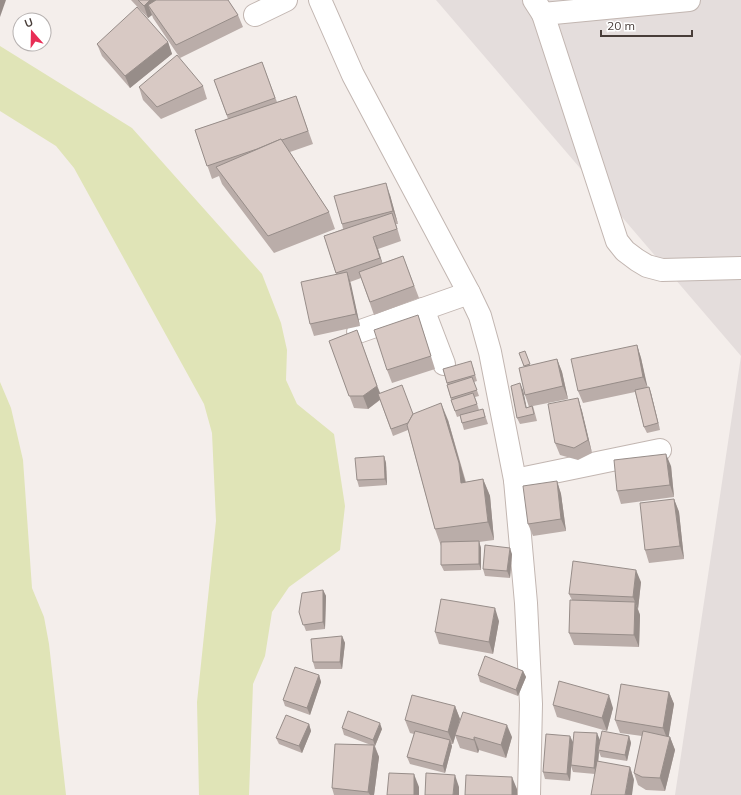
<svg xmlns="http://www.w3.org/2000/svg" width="741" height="795" font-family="Mulish,sans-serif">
<rect width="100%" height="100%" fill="#f4eeeb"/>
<path fill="#e4dddc" d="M436 0H741V795H675L741 356Z"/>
<g fill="#e0e4b7">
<path d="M0 46 132 128 262 274 281 323 287 350 286 380 297 404 334 434 345 506 340 550 289 587 272 612 265 656 253 684 249 795H199L197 702 216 521 212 433 204 404 74 168 56 146 0 111Z"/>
<path d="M0 382 11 408 23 460 32 588 44 617 49 644 66 795H0Z"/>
</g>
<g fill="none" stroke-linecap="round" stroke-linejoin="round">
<g stroke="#c2b6b1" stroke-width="24">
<g id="minor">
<path d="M534 0 543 14 689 0"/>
<path d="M543 14 617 241 625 251 637 260 647 266 662 270 741 268"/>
<path d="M255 15 286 0"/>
<path d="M423 309 444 364"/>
<path d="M358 332 469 293"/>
<path d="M515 480 660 450"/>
</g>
</g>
<g stroke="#c2b6b1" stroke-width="24">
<path id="tertiary" d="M320 0 353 75 469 293 480 316 490 352 515 480 526 603 531 704 529 795"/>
</g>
<use href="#minor" stroke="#fff" stroke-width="22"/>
<use href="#tertiary" stroke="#fff" stroke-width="22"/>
</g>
<g fill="#baada9">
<path d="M131 0H228L238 15 243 27 180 58 153 18 152 15 148 18Z"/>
<path d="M168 42 172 54 130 88 102 56 97 44Z"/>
<path d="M262 62 277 102 296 96 313 144 290 152 329 212 335 229 274 253 222 184 219 176 212 179 195 130 228 119 214 80Z"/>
<path d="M203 86 207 99 161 119 143 100 139 87Z"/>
<path d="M390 195 398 224H396L401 241 378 249 382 263 403 256 419 298 374 315 361 278 350 282 360 326 314 336 310 324 336 274 324 236 343 229 342 224Z"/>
<path d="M418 315 435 369 392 383 387 370Z"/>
<path d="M357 330 380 393 413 414 448 420 466 482 483 479 490 496 494 540 479 542 481 548V570L444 571 441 565V546L435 529 408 430 393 436 380 400 368 409 354 408 329 341Z"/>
<path d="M637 345 641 358 647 387H649L651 393 660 430 647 433 644 427 635 392 583 403 578 391Z"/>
<path d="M525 351 530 366 557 359 562 372 568 399 533 406 537 421 520 424 517 418 523 390 526 407H529L525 395 524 367 519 353Z"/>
<path d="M473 367 477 381 474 382 479 396 475 397 479 410 483 409 488 424 464 430 460 416 457 417 451 400 443 369Z"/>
<path d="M578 398 582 411 592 453 578 460 560 455 555 443Z"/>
<path d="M384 456 386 463 387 485 359 487 357 480Z"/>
<path d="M671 466 674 497 621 504 617 491Z"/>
<path d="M557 481 561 494 566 531 533 536 528 524Z"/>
<path d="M674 499 679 512 684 559 649 563 645 550Z"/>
<path d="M512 554 510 578 485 576 483 569Z"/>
<path d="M641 582 638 609 640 615 639 647 574 645 569 633 572 600 569 594Z"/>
<path d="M323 590 326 596 325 629 306 631 299 612Z"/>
<path d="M499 621 493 654 439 644 435 632Z"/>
<path d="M342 636 345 643 342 669H315L313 662Z"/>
<path d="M523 671 526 677 518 696 480 682 478 675Z"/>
<path d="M319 675 321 682 310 715 285 706 283 700Z"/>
<path d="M669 692 674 704 668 737H670L675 750 665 791 646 790 638 785 634 773 642 736 620 733 615 720Z"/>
<path d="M553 705 613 708 607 731 557 717Z"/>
<path d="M455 706 460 719 453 744H451L452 746 445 773 410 764 407 757 414 734 410 733 405 720Z"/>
<path d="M309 724 311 731 302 753 279 744 276 738Z"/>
<path d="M342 728 382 729 375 746 379 757 374 795H334L332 788 371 745 344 735Z"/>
<path d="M455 735 512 737 506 758 479 750 478 753 460 748Z"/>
<path d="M629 736 631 743 627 761 601 757 599 752 598 762 630 767 634 780 595 774 573 772 571 766 570 781 545 779 543 772 573 742 600 740 599 744Z"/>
</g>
<g fill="#978d89">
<path d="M0 0H6L0 17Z"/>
<path d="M150 0H168L148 5 152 15 148 18 144 6Z"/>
<path d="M168 42 172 54 130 88 125 76Z"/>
<path d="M386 183 390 195 398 224 393 211Z"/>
<path d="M373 237 378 249 385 271 380 258Z"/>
<path d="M347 272 351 284 360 326 356 314Z"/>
<path d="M637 345 641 358 648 389 643 377Z"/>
<path d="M557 359 562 372 568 399 563 386Z"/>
<path d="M520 383 523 390 528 414 526 408Z"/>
<path d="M377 386 382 398 368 409 363 396Z"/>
<path d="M649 387 651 393 660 430 658 423Z"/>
<path d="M578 398 582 411 592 453 588 440Z"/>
<path d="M441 403 448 420 465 481 467 501 461 483Z"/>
<path d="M666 454 671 466 674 497 670 485Z"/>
<path d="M384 456 386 463 387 485 385 479Z"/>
<path d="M483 479 490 496 494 540 488 522Z"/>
<path d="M557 481 561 494 566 531 561 519Z"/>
<path d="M674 499 679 512 684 559 680 546Z"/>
<path d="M479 541 481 548V570L479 564Z"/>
<path d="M510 548 512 554 510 578 507 571Z"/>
<path d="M636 570 641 582 638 609 633 597Z"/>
<path d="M323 590 326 596 325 629 323 622Z"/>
<path d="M635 602 640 615 639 647 634 635Z"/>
<path d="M495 608 499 621 493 654 489 642Z"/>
<path d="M342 636 345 643 342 669 340 662Z"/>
<path d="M523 671 526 677 518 696 516 690Z"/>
<path d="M319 675 321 682 310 715 307 708Z"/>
<path d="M669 692 674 704 668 741 663 728Z"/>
<path d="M609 695 613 708 607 731 602 718Z"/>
<path d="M455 706 460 719 453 744 448 732Z"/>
<path d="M380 723 382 729 375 746 373 740Z"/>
<path d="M309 724 311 731 302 753 299 746Z"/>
<path d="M507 725 512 737 506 758 501 745Z"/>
<path d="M597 733 600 740 599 750H598L599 752 597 774 594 768Z"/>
<path d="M570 736 573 742 570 781 567 774Z"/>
<path d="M629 736 631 743 627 761 625 755Z"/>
<path d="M474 737 479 750 478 753 474 740Z"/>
<path d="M670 737 675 750 665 791 660 778Z"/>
<path d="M450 740 452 746 445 773 443 766Z"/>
<path d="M374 745 379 757 374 795H370L368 792Z"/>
<path d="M630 767 634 780 632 795H625Z"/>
<path d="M414 774 419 787V795H414Z"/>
<path d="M455 775 459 787V795H453Z"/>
<path d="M512 777 517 789V795H512Z"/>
</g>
<g fill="#d8c9c4" stroke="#978d89">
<path d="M138 0H150L144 6Z"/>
<path d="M156 0H228L238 15 176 45 148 5Z"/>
<path d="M137 7 168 42 125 76 97 44Z"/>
<path d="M177 55 203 86 157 107 139 87Z"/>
<path d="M262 62 275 98 227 115 214 80Z"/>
<path d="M296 96 308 131 282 140 281 139 257 149 207 166 195 130Z"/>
<path d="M281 139 329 212 268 236 216 167Z"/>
<path d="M386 183 393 211 342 224 334 196Z"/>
<path d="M392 213 397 229 373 237 380 258 336 273 324 236Z"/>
<path d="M403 256 414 286 370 302 359 272Z"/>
<path d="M347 272 356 314 310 324 301 282Z"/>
<path d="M418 315 431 356 387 370 374 330Z"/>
<path d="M357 330 377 386 363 396H349L329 341Z"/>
<path d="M637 345 643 377 578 391 571 359Z"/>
<path d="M525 351 530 364 524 366 519 353Z"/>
<path d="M557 359 563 386 525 395 519 368Z"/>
<path d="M471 361 475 375 447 383 443 369Z"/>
<path d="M472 377 477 390 451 398 447 385Z"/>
<path d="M520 383 526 408 532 406 534 414 517 418 511 386Z"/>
<path d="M402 385 413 414 408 423 391 429 378 394Z"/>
<path d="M649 387 658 423 644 427 635 390Z"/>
<path d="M473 393 477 404 455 411 451 400Z"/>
<path d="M578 398 588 440 574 448 555 443 548 404Z"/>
<path d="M441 403 459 463 461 483 483 479 488 522 435 529 407 425 413 414Z"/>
<path d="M483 409 485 417 462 423 460 415Z"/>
<path d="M666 454 670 485 617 491 614 460Z"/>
<path d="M384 456 385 479 357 480 355 458Z"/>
<path d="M557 481 561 519 528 524 523 486Z"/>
<path d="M674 499 680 546 645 550 640 503Z"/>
<path d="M479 541V564L441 565V542Z"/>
<path d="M485 545 510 548 507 571 483 569Z"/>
<path d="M573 561 636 570 633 597 569 594Z"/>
<path d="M323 590V622L303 625 299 612 302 593Z"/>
<path d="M441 599 495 608 489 642 435 632Z"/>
<path d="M570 600 635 602 634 635 569 633Z"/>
<path d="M342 636 340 662H313L311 639Z"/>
<path d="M485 656 523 671 516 690 478 675Z"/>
<path d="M295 667 319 675 307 708 283 700Z"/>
<path d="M559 681 609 695 602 718 553 705Z"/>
<path d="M621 684 669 692 663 728 615 720Z"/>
<path d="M412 695 455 706 448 732 405 720Z"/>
<path d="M348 711 380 723 373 740 342 728Z"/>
<path d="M463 712 507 725 501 745 474 737V740L455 735Z"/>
<path d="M286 715 309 724 299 746 276 738Z"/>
<path d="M415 731 450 740 443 766 407 757Z"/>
<path d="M602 731 629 736 625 755 598 750Z"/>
<path d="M643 731 670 737 660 778 642 777 634 773Z"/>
<path d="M574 732 597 733 594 768 571 765Z"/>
<path d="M546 734 570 736 567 774 543 772Z"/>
<path d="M335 744 374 745 368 792 332 788Z"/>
<path d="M597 761 630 767 625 795H591Z"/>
<path d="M389 773 414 774V795H387Z"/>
<path d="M426 773 455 775 453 795H425Z"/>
<path d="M466 775 512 777V795H465Z"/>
</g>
<g transform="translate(32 32) rotate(340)"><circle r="19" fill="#ffffff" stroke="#b6b1b0"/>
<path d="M0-3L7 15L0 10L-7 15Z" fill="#e82d55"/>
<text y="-6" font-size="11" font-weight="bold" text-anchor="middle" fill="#483d39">U</text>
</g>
<path d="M601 30v6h91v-6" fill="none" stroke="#483d39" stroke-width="2"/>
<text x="607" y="30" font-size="12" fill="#483d39" stroke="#ffffff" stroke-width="3" paint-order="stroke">20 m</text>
</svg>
